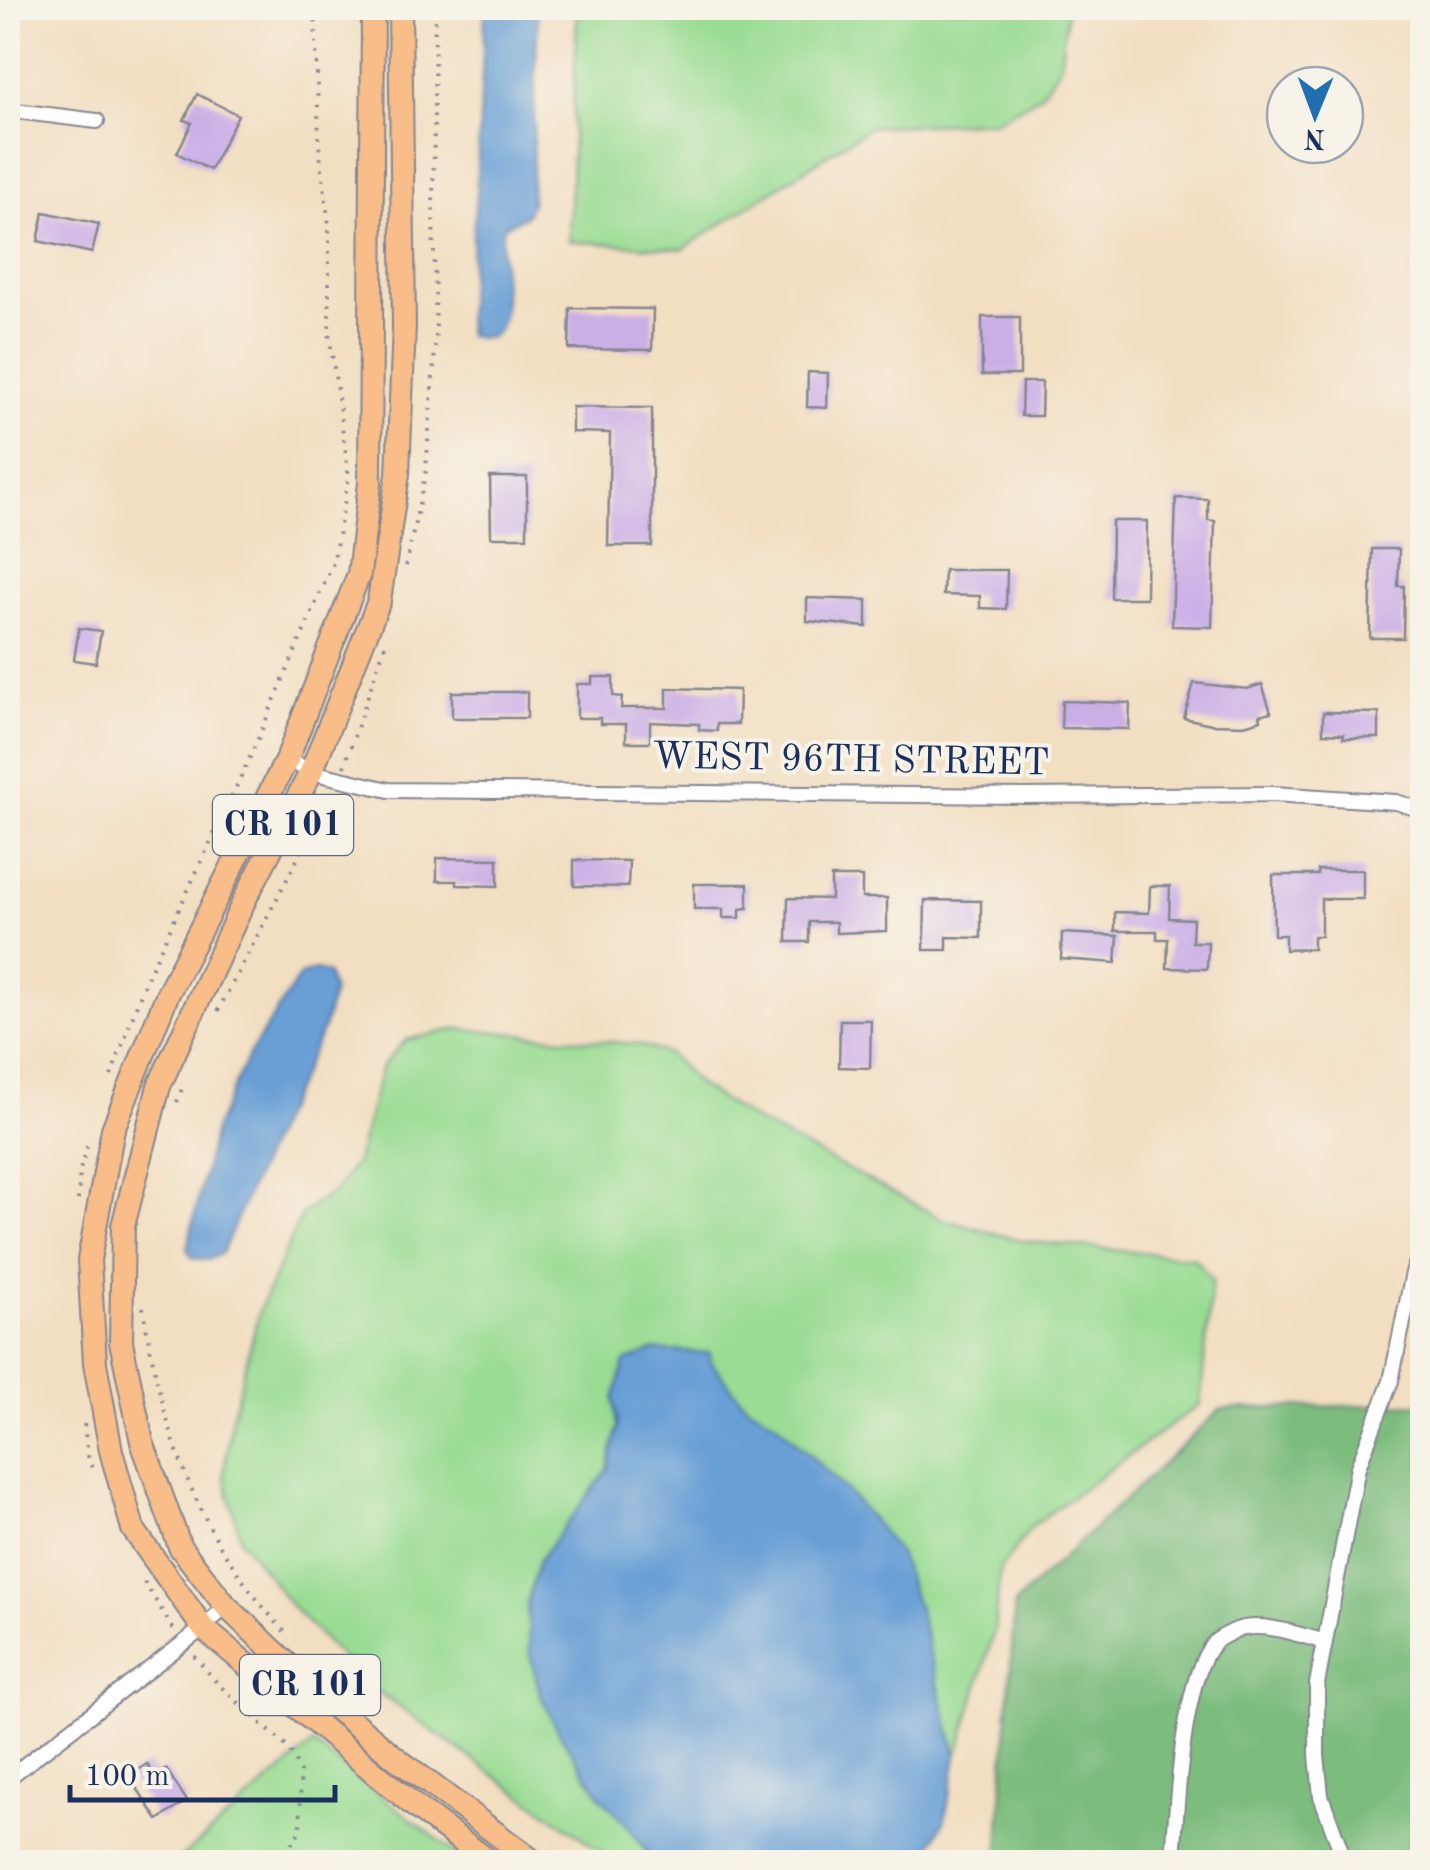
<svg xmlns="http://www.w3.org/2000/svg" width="1430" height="1870" font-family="'Old Standard TT',serif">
<rect width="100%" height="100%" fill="#f7f3e8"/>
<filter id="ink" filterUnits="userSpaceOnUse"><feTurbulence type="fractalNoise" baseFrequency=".01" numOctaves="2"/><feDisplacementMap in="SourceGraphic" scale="20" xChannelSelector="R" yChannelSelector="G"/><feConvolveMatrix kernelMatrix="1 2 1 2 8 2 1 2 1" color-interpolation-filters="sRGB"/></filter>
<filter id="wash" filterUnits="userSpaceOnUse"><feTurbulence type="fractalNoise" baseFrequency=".0048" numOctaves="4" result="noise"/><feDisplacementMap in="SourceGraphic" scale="40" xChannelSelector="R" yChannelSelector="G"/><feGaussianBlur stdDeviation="2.25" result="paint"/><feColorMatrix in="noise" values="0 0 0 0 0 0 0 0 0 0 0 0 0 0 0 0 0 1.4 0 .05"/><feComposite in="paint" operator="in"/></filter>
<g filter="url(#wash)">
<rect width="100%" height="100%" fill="#f2dec1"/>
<g fill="#9adc93" stroke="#5a8678" stroke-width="2.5">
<path d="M577 8H1067L1060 66 1039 96 994 121 870 127 683 249 569 241Z"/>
<path d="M458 1029 637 1044 669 1054 700 1086 755 1121 945 1220 1023 1241 1194 1258 1212 1280 1200 1404 1033 1525 1000 1569 994 1631 957 1757 919 1612 899 1554 854 1498 777 1423 745 1404 710 1361 614 1399 618 1426 609 1469 538 1562 527 1604 530 1655 541 1696 561 1736 603 1799 630 1828 650 1859 642 1862H616L367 1684 292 1607 241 1540 224 1475 231 1421 260 1309 302 1214 335 1190 356 1162 382 1066 406 1040Z"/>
<path d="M313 1744 467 1862H176Z"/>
</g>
<path fill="#7bbc7d" stroke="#4b766e" stroke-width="2.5" d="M1422 1404V1862H994L998 1859 1015 1603 1221 1409Z"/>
<g fill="#679fd5" stroke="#41679a" stroke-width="2.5">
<path d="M538 8 531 204 525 216 503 227C494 257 526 356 468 335L466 318 476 201 485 9Z"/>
<path d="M315 970 327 973 333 991 323 1029 269 1143 222 1253 208 1260 193 1258 187 1249 214 1130 247 1058 300 975Z"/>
<path d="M655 1350 710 1353V1361L745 1404 777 1423 854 1498 899 1553 919 1612 957 1757 945 1819 923 1862H654L630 1828 603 1799 561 1736 541 1696 530 1655 527 1604 538 1562 608 1469 618 1426 614 1399 625 1362Z"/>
</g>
<g id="blocks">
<g fill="#caafe7">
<path d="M197 94 238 115 210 170 177 153 192 123 184 120Z"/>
<path d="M44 212 99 224 92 253 38 241Z"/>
<path d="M570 308 653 309 652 350 569 349Z"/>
<rect x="982" y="317" width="38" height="58"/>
<path d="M808 372 828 373 827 408 807 407Z"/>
<path d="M1022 382H1042L1041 416H1021Z"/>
<path d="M572 407 652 408V546H608L610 433 572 432Z"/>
<path d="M490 477H527V537H491Z"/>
<path d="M1176 498 1208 499V520L1215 521 1212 627 1172 626Z"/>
<path d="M1112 521H1147L1146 598H1111Z"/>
<path d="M1372 549H1399L1398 586H1404L1403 638H1370Z"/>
<path d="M944 570H1007L1006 609 980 608V596L943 595Z"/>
<path d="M807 598 867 600V627L807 621Z"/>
<path d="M79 628 101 631 96 663 74 660Z"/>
<path d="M592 677H613V696L622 697 621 708H667V688L739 690 738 724H717V731L699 730V724L650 722V742H626V724H600V718H577V684H592Z"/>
<path d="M1194 683 1247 689 1262 684 1271 712 1260 715 1261 720 1244 725 1211 724 1184 718Z"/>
<rect x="452" y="692" width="75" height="26"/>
<path d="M1062 701 1130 703 1129 729 1061 728Z"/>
<path d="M1323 712 1379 713V738H1343L1344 734 1323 733Z"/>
<path d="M437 858 498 859V886L457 885V881H437Z"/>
<path d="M574 860 629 861 628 887 574 886Z"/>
<path d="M1318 870H1363V899H1321V936H1313V949L1285 950V935H1274L1273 875H1318Z"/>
<path d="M831 877H862V898H887V931L836 933V922H809V942H787L788 898 831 899Z"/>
<path d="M694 884H748V908L740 909V918H723V909H694Z"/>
<path d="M1150 886H1170L1169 918 1193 919 1192 942H1208L1207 969 1167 968 1168 939H1157V931H1115V912L1149 913Z"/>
<path d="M925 900 981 901V938L947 937V950H924Z"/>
<path d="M1062 933 1118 936 1116 963 1061 959Z"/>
<path d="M840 1020H871L870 1068 839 1067Z"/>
<path d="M147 1764 155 1776 166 1769 187 1801 158 1820 129 1776Z"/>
</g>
</g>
</g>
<g filter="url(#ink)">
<use href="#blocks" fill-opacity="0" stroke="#868690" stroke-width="2.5"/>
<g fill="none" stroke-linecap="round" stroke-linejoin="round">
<g stroke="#868690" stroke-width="18">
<g id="minor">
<path d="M8 110 97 121"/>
<path d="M287 759 311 772 389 790 1024 796 1273 794 1396 802 1422 810"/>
<path d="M8 1778 203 1628 226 1606"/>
<path d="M1173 1862C1176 1814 1182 1677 1214 1643 1218 1638 1228 1634 1234 1631 1261 1620 1299 1635 1325 1642"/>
<path d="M1345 1862 1321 1796 1317 1755V1684L1358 1467 1391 1381 1413 1273 1422 1249"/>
</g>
</g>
<g stroke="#868690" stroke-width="26">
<g id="primary">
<path d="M373 8 370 483 359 574 287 759 168 993 113 1129 89 1260 95 1363 111 1451 133 1529 203 1628 417 1808 490 1862"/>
<path d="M400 8 404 325 398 474 379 601 311 772 245 899 159 1086 123 1226 121 1342 142 1442 180 1547 226 1606 317 1692 397 1759 534 1862"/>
</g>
</g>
<g stroke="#868690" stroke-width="4" stroke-dasharray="2.5 8" stroke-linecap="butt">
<path d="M406 566 426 470 436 335 433 215 435 8"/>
<path d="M344 767 387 639"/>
<path d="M218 1011 332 793"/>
<path d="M111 1076 145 982 251 755 333 563 349 477 329 332V226L319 144 315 8"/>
<path d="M177 1102 184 1083"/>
<path d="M78 1200 80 1170 89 1141"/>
<path d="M143 1307C163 1433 196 1536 285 1632"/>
<path d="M84 1424 88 1456 95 1473"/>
<path d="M144 1582 176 1633"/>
<path d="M194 1656 218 1684 289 1749 300 1771 301 1829 280 1862"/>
<path d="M550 1851 566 1862"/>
</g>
<use href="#minor" stroke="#fff" stroke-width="14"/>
<use href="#primary" stroke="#f8bd88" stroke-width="22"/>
</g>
</g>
<g text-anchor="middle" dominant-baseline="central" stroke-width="8" stroke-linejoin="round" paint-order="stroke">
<g fill="#f7f3e8" stroke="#5d6a87" stroke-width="2.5">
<rect x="213" y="795" width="140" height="60" rx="8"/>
<rect x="240" y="1655" width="140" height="60" rx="8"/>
</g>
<g font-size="35" font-weight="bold" fill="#1b2f5e">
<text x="283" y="825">CR 101</text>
<text x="310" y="1685">CR 101</text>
</g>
<g font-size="38" fill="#1b2f5e" stroke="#f7f3e8">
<text transform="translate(851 761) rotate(1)">WEST 96TH STREET</text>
</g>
</g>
<rect width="1430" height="1870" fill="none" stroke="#f7f3e8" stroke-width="40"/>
<g transform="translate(1315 115) rotate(181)"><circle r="48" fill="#f7f3e8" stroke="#9fa5b1" stroke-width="2.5"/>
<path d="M0-8L18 38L0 25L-18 38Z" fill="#1f6fb2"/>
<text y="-15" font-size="28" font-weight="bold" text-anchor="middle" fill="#1b2f5e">N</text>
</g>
<path d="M70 1785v15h265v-15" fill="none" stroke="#1b2f5e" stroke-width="5"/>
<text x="85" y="1785" font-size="30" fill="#1b2f5e" stroke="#f7f3e8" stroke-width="8" paint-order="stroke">100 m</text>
</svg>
